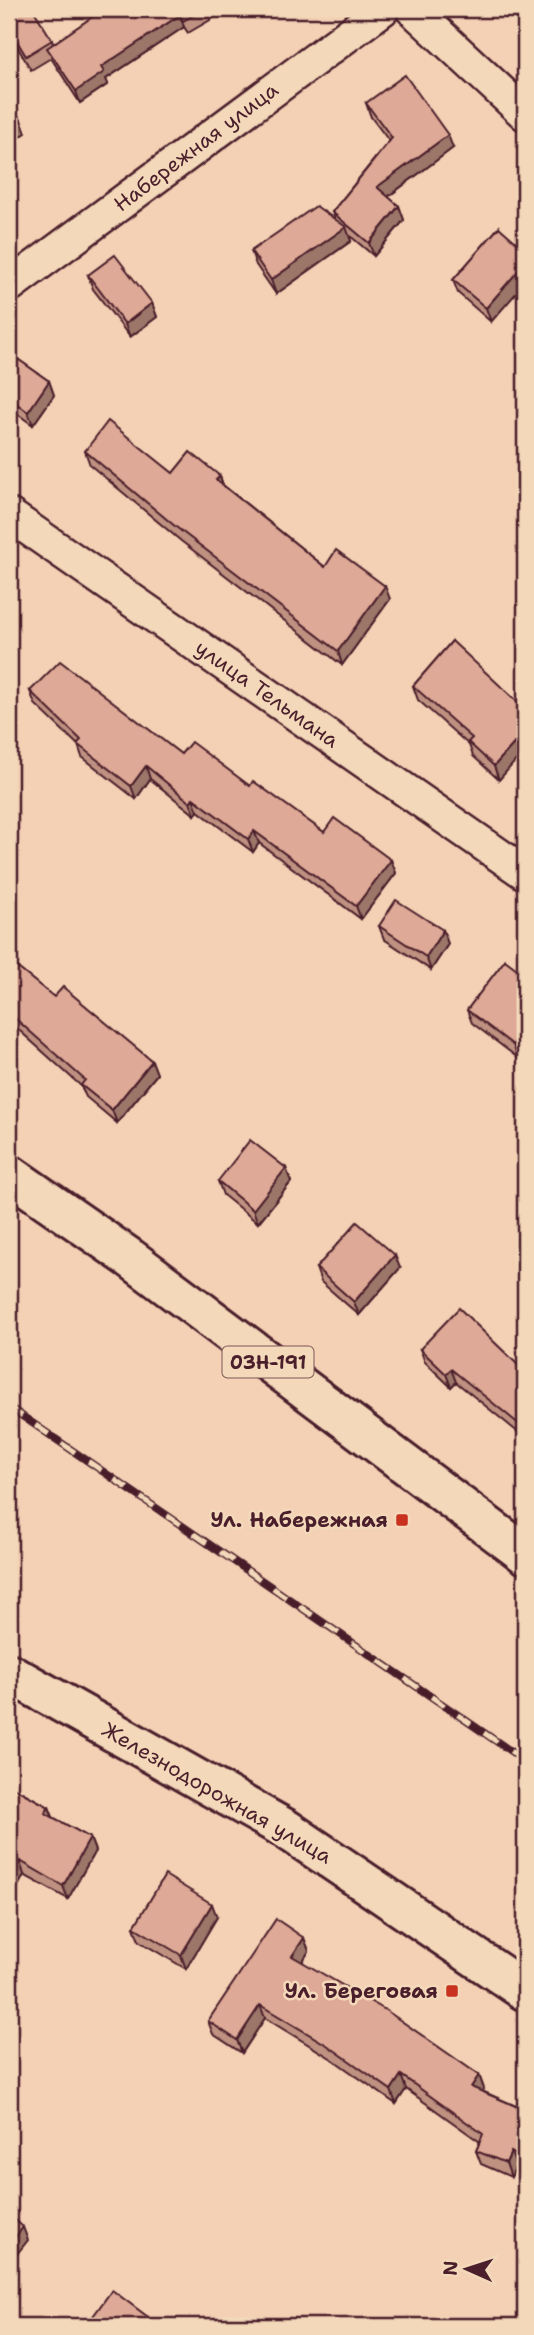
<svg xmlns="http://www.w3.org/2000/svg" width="534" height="2335" font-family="'Shantell Sans',sans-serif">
<rect width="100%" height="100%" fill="#f4d1b5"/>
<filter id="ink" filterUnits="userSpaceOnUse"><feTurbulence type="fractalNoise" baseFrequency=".0143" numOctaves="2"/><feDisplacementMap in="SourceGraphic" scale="14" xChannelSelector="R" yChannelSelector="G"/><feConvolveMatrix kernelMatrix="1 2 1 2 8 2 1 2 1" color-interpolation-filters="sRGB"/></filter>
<g filter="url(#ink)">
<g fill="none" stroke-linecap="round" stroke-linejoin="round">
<g stroke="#4a1f2b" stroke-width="37">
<g id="street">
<path d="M412 9 525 114"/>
<path d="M9 286 383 9"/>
<path d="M9 515 525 873"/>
</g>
</g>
<g stroke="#4a1f2b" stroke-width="44">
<g id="primary">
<path d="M9 1174 130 1258 525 1554"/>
<path d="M9 1673 286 1829 525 1991"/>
</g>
</g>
<use href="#street" stroke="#f3d8ba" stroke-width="32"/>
<use href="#primary" stroke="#f3d8ba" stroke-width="38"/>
<g stroke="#4a1f2b" stroke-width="8">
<path id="rail" d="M9 1407 525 1761"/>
</g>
<use href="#rail" stroke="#f3d8ba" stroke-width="5" stroke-dasharray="16" stroke-linecap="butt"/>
</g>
<g fill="#bf9181" stroke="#4a1f2b" stroke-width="2">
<path d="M9 9 52 40 53 44 104 9H215L217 16 188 33 184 27 106 79 108 84 80 103 51 58 31 70 9 33Z"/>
<path d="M366 103 453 148 388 197 399 206 404 220 374 256 349 235 351 241 276 294 256 265 251 251 335 219 332 212 389 141 371 117Z"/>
<path d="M499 227 491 322 458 293 453 280Z"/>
<path d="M88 275 152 303 157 317 130 337 93 289Z"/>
<path d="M9 353 49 381 54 395 33 425 9 408Z"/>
<path d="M85 451 173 473 220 476 223 485 325 567 390 599 342 665 181 541 90 465Z"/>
<path d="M452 641 499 780 473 756 469 745 418 700 413 686Z"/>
<path d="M30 691 181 754 250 786 324 832 391 860 396 873 361 919 259 843 253 852 198 811 195 815 150 779 136 799 82 757 78 745 35 704Z"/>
<path d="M379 926 443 930 448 944 431 970 384 939Z"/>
<path d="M505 960 518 1058 472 1023 467 1010Z"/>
<path d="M9 961 54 997 152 1061 157 1074 117 1123 86 1097 81 1086 11 1023 9 1025Z"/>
<path d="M286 1168 291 1182 258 1223 223 1195 218 1181Z"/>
<path d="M316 1268H400L359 1315 321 1282Z"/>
<path d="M420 1349 518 1365 525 1356V1438L456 1382 451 1387 425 1362Z"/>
<path d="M9 1785 49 1807 53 1817 90 1838 95 1851 68 1899 24 1875 10 1901H9Z"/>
<path d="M217 1917 186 1969 139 1941 134 1927Z"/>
<path d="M304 1938 309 1951 302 1962 479 2075 484 2089 482 2091 525 2110V2171L516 2166 511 2177 481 2164 476 2151 480 2142 406 2089 396 2104 332 2059 265 2018 242 2053 213 2034 208 2021Z"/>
</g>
<g fill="#9b7669" stroke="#4a1f2b" stroke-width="2">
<path d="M180 15 184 27 106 79 108 84 80 103 76 91 101 67Z"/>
<path d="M21 120 26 133 9 145V128Z"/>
<path d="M448 135 453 148 382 201 377 187Z"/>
<path d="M399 206 404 220 374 256 369 243Z"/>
<path d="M346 227 351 241 276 294 271 280Z"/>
<path d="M525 263V283L491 322 486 308Z"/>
<path d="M152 303 157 317 130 337 125 324Z"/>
<path d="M49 381 54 395 33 425 28 412Z"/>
<path d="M220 476 224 489 216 480Z"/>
<path d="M385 586 390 599 342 665 338 651Z"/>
<path d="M525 731V750L499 780 494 766Z"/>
<path d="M146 766 150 779 136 799 131 786Z"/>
<path d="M193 798 198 811 195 815 190 802Z"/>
<path d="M254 831 259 843 253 852 248 839Z"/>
<path d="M391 860 396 873 361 919 356 906Z"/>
<path d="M443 930 448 944 431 970 426 957Z"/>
<path d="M525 1029V1049L518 1058 513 1045Z"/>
<path d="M152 1061 157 1074 117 1123 112 1110Z"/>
<path d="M286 1168 291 1182 258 1223 253 1210Z"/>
<path d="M395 1255 400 1268 359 1315 354 1302Z"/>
<path d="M451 1369 456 1382 451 1387 446 1374Z"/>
<path d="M49 1807 54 1820 45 1813Z"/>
<path d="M90 1838 95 1851 68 1899 63 1886Z"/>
<path d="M20 1861 24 1875 10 1901 9 1897V1881Z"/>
<path d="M212 1904 217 1917 186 1969 181 1955Z"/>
<path d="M304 1938 309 1951 297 1970 292 1956Z"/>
<path d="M260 2005 265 2018 242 2053 237 2040Z"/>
<path d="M401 2075 406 2089 396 2104 391 2090Z"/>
<path d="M479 2075 484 2089 476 2100 471 2087Z"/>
<path d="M511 2152 516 2166 511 2177 506 2163Z"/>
<path d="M23 2227 28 2240 9 2264V2245Z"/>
<path d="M148 2317 151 2326H141Z"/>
</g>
<g fill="#dea996" stroke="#4a1f2b" stroke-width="2">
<path d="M9 9H33L52 40 26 56 9 28Z"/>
<path d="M104 9H204L183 21 180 15 101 67 104 72 76 91 47 48Z"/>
<path d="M405 75 448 135 377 187 399 206 369 243 332 212 392 138 366 103Z"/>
<path d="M9 100 21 120 9 128Z"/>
<path d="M316 206 346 227 271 280 251 251Z"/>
<path d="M499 227 525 250V263L486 308 453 280Z"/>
<path d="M115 255 152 303 125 324 88 275Z"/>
<path d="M9 353 49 381 28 412 9 398Z"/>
<path d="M108 421 173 473 190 452 220 476 216 480 325 567 336 550 385 586 338 651 176 527 85 451Z"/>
<path d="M452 641 525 709V731L494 766 468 742 472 738 413 686Z"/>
<path d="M60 661 181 754 191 742 250 786 253 781 324 832 334 818 391 860 356 906 254 831 248 839 193 798 190 802 146 766 131 786 77 744 81 740 30 691Z"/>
<path d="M396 900 443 930 426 957 379 926Z"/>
<path d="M505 960 525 975V1029L513 1045 467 1010Z"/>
<path d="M9 961 54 997 63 987 152 1061 112 1110 81 1085 85 1080 9 1013Z"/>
<path d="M250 1140 286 1168 253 1210 218 1181Z"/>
<path d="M357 1222 395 1255 354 1302 316 1268Z"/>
<path d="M459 1308 518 1365 525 1356V1429L451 1369 446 1374 420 1349Z"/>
<path d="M9 1785 49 1807 45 1813 90 1838 63 1886 20 1861 9 1881Z"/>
<path d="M165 1875 212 1904 181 1955 134 1927Z"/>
<path d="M276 1919 304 1938 292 1956 387 2011 479 2075 471 2087 525 2110V2160L511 2152 506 2163 476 2151 483 2134 401 2075 391 2090 327 2045 260 2005 237 2040 208 2021Z"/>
<path d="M9 2214 23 2227 9 2245Z"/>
<path d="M112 2290 148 2317 141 2326H86Z"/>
</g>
</g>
<g fill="#c8321e" stroke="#f3d8ba" stroke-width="2.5">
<rect x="395" y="1513" width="14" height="14" rx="3.5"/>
<rect x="445" y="1984" width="14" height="14" rx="3.5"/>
</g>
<g text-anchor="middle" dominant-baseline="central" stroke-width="5" stroke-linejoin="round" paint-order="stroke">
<rect fill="#f3d8ba" stroke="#7d5656" stroke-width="2" x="222.5" y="1346.5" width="91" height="31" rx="5"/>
<g font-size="19" font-weight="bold" fill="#4a1f2b">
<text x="268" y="1362">03Н-191</text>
</g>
<g font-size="21" fill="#4a1f2b" stroke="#f3d8ba">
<text transform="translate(196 147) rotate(-37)">Набережная улица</text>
<text transform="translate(267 694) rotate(35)">улица Тельмана</text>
<text transform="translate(217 1793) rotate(30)">Железнодорожная улица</text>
</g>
<g font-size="21" font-weight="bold" fill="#4a1f2b" stroke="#f3d8ba" text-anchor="end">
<text x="388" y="1520">Ул. Набережная</text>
<text x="438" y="1991">Ул. Береговая</text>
</g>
</g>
<rect width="534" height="2335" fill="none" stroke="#f3d8ba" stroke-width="35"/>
<rect x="18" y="18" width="499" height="2300" fill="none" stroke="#4a1f2b" stroke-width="2.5" filter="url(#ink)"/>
<g transform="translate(467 2269) rotate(273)" stroke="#f3d8ba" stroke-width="5" paint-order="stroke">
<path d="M0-5L12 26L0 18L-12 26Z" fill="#4a1f2b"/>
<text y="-10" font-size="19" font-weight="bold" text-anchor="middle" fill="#4a1f2b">N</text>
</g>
</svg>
